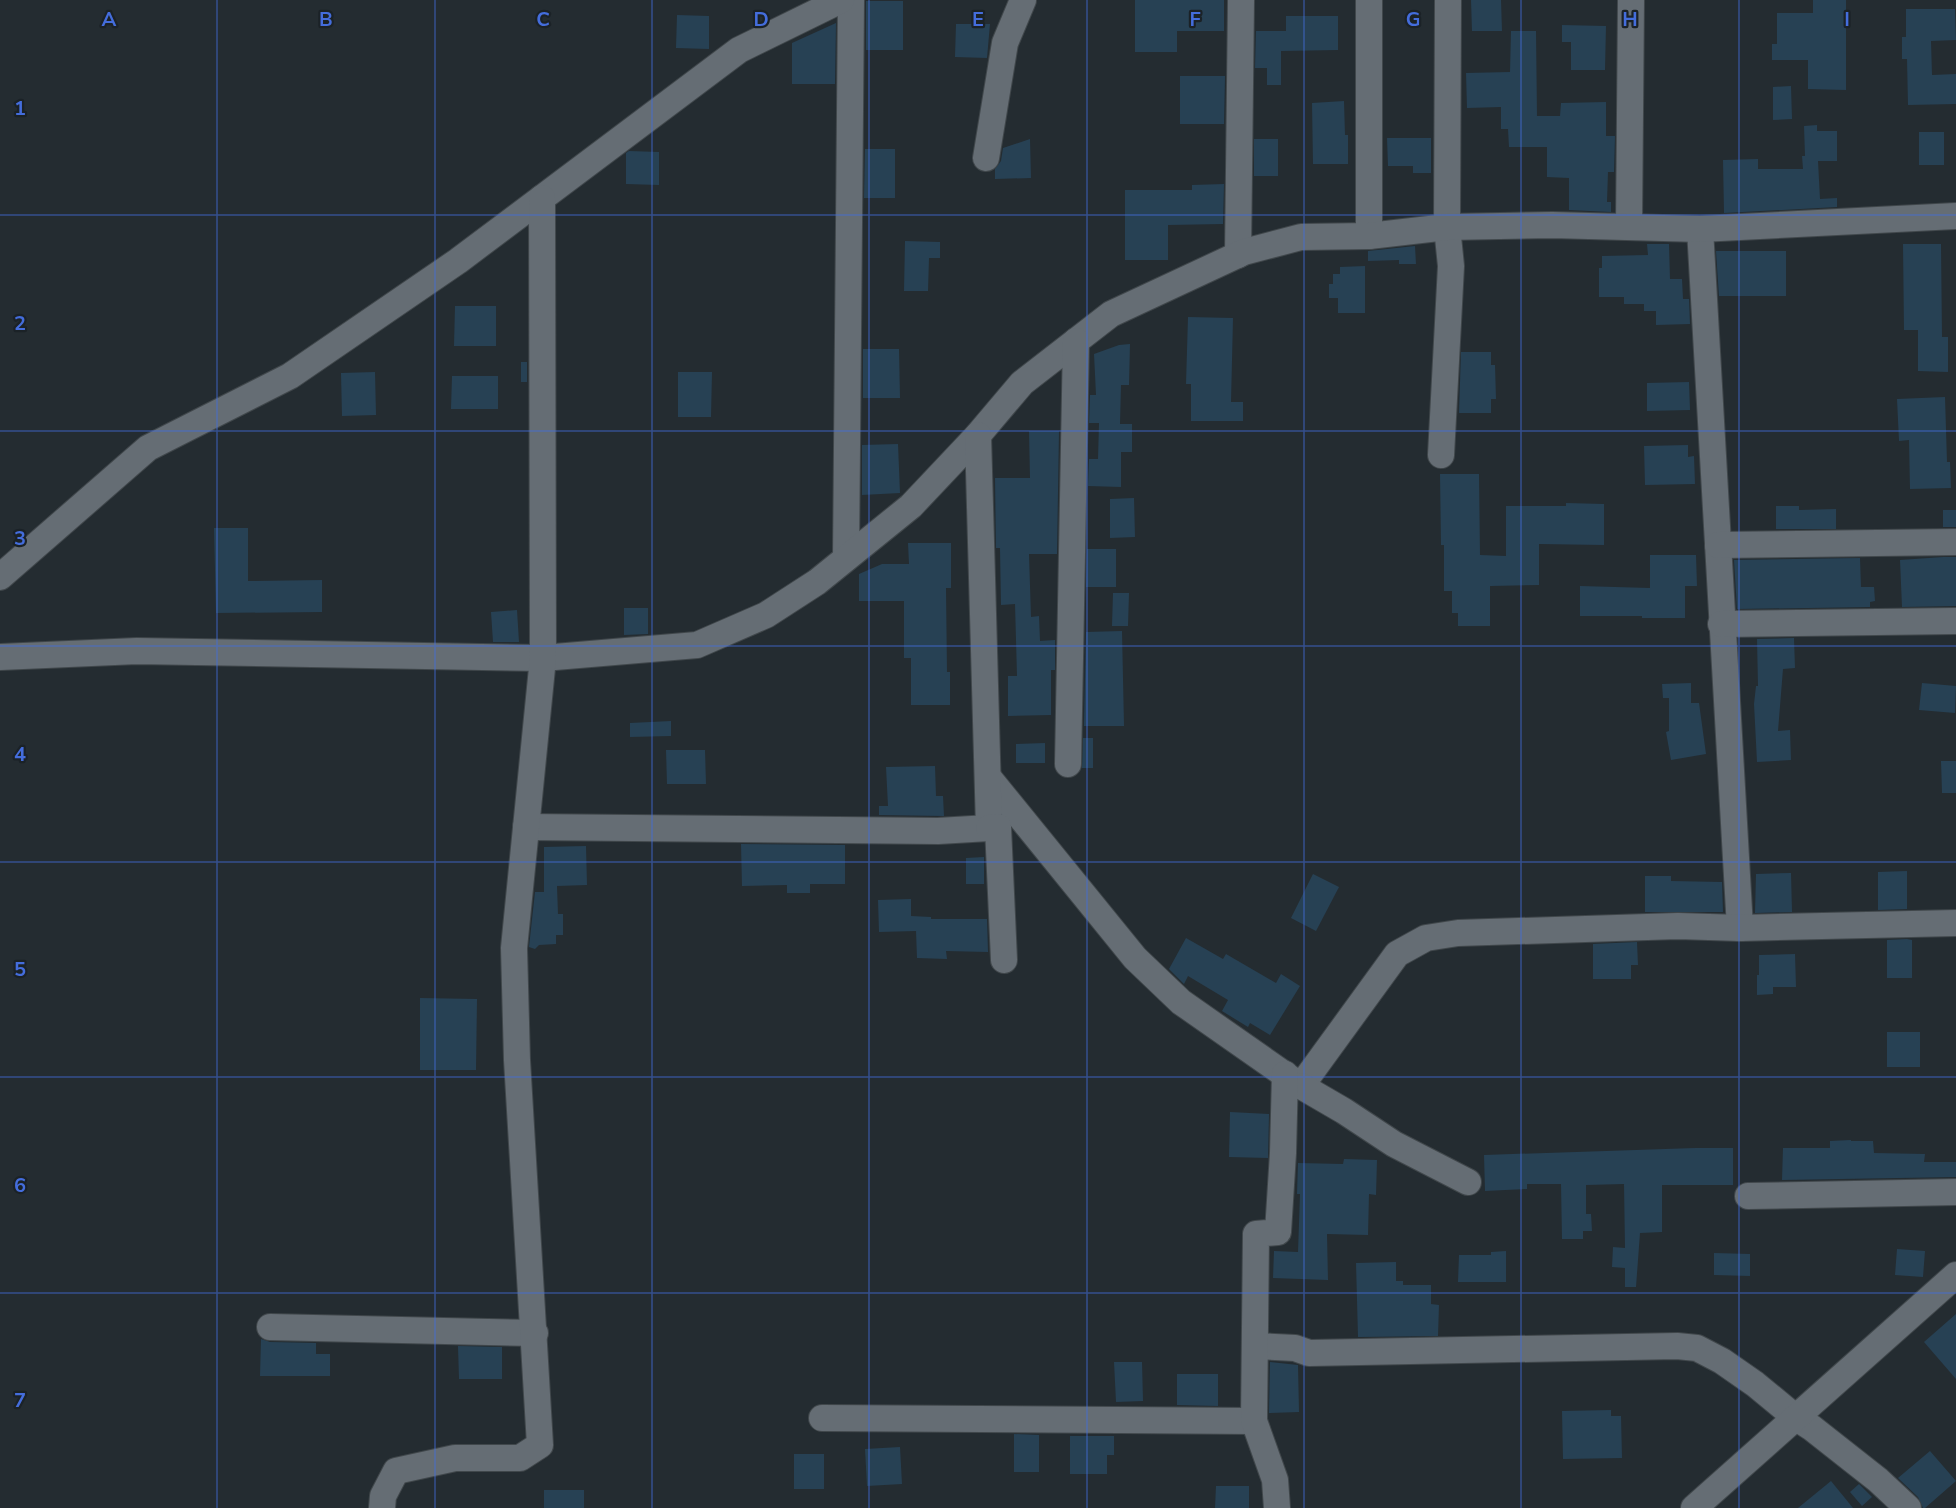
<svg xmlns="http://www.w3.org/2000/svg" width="1956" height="1508" font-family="'Nunito Sans',sans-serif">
<rect width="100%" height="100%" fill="#242c31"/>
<g fill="#274154">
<path d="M1135 0H1224V31H1177V52H1135Z"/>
<path d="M1471 0H1501L1502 31H1472Z"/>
<path d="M1813 0H1846V90L1808 89V60H1772V44H1777V13H1813Z"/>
<rect x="866" y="1" width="37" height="49"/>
<path d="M1906 9H1955L1956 40 1931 41 1932 75 1956 74V104L1908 105 1907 59H1902V37H1906Z"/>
<path d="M677 15 709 16V49L676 48Z"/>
<path d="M1286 16H1338V50L1281 51V85H1267V68H1255L1256 31H1286Z"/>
<path d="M836 23 835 84H792V43Z"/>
<path d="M956 24H990L987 58 955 57Z"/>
<path d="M1562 25 1606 26 1605 70H1571V42H1562Z"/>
<path d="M1511 31H1536L1537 116H1560L1561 103 1606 102V136H1615L1614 172H1608L1607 202H1611V212L1569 210V178L1547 177V147H1509L1508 129H1501V107L1467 108 1466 73 1510 72Z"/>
<path d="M1180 76H1225L1224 124H1180Z"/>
<path d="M1791 86 1792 119 1773 120V87Z"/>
<path d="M1344 101 1345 135H1348V164H1313L1312 103Z"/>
<path d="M1817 125V131H1837V161H1818L1820 199 1837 198V207L1724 213 1723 160 1758 159V169H1803L1802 156H1805L1804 126Z"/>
<rect x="1919" y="132" width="25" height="33"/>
<path d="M1387 138H1431V173H1413V166H1388Z"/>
<path d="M1030 139 1031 178 995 179V169L1001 161 1003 148Z"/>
<rect x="1254" y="139" width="24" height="37"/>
<path d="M865 149H895V198H864Z"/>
<path d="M629 151 659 152V185L626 184V153Z"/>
<path d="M1224 184 1223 224 1168 225V260H1125V190H1192V185Z"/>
<path d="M905 241 940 242V258H929L928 291H904Z"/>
<path d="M1647 244H1669L1670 279H1682L1683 299H1689L1690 324 1656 325V311H1644V304H1624V297H1599V268H1602V256L1648 255Z"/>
<path d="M1903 244H1941L1942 337H1948V372L1918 371V330H1904Z"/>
<path d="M1415 246 1416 264H1399V260L1368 261V251Z"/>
<path d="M1716 251H1786V296H1719Z"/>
<path d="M1365 266V313H1338V298H1329V284H1333V274H1340V267Z"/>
<path d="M455 306H496V346H454Z"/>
<path d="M1188 317 1233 318 1231 402H1243V421H1191V384H1186Z"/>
<path d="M1130 344 1129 385H1121L1120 424H1132V452H1121V487L1088 486 1089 459H1098L1099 423H1089L1090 395H1096L1094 354 1119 345Z"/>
<path d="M863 349H899L900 398H863Z"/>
<path d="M1461 352H1491V365H1495L1496 399H1491V413H1459Z"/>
<rect x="521" y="362" width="6" height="20"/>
<path d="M375 372 376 415 342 416 341 373Z"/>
<path d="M678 372H712L711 417H678Z"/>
<path d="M452 376H498V409H451Z"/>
<path d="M1689 382 1690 410 1647 411V383Z"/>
<path d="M1945 397 1947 462H1950L1951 488 1910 489 1909 440 1899 441 1897 399Z"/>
<path d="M1029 431H1059L1057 554H1029L1031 617 1039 616 1040 641 1055 640V670H1051V715L1008 716V676H1017L1015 604 1001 605 1000 548H996L995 478H1030Z"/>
<path d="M898 444 900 493 862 495V445Z"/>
<path d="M1688 445V457L1694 456 1695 484 1645 485 1644 446Z"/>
<path d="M1440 474H1479L1480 555 1506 556V506H1566V503L1604 504V545L1539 544V585L1490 586V626H1458V613H1452V591H1444V545H1441Z"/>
<path d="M1134 498 1135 537 1110 538V499Z"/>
<path d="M1776 506H1799V510L1836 509V529H1776Z"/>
<rect x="1943" y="510" width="13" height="17"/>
<path d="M214 528H248V581L322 580V612L216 613Z"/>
<path d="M908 543H951V588H946L947 672H950V705H911V658H904V601H859V574L882 564H909Z"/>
<path d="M1087 549H1116V587H1086Z"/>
<path d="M1650 555H1696L1697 586H1685V618H1642V616H1580V586L1650 588Z"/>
<path d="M1943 557H1956V606L1902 607 1900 560Z"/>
<path d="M1860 558 1861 587H1874L1875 601 1870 602V607L1737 609 1734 560Z"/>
<path d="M1113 593H1129L1128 626H1112Z"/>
<path d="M624 608H648V634L624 635Z"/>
<path d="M517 610 519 642H493L491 612Z"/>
<path d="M1122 631 1124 726H1084L1086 632Z"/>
<path d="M1794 638 1795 668 1783 669 1778 731 1790 730 1791 760 1757 762 1754 704 1756 686H1758L1757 639Z"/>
<path d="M1691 683V703H1699L1706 754 1671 760 1666 732 1669 731V698H1663L1662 684Z"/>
<path d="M1922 683 1956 686 1955 713 1919 710Z"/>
<path d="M671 721V736L630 737V723Z"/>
<path d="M1083 738H1093V768H1082Z"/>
<path d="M1045 743V763H1016V744Z"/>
<path d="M666 750H705L706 784H667Z"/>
<path d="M1941 761H1956V793H1942Z"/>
<path d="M935 766 936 796H943L944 816 879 815V806H888L886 767Z"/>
<path d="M741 844 845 845V884H810V893H787V885L742 886Z"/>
<path d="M586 846 587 885 557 886 558 914H563V935H556V944L539 945 535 949 529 947 535 892H544V847Z"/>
<path d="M984 857V884H966V858Z"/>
<path d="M1907 871V909L1878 910V872Z"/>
<path d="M1791 873 1792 912 1755 913 1756 874Z"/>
<path d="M1313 874 1339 887 1316 931 1291 918Z"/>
<path d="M1645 876H1671V881L1722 882 1723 912H1645Z"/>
<path d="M911 899V916L931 917V919H987L988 952 946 951 947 959 917 958 916 931 879 932 878 900Z"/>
<path d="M1186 938 1223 959 1226 954 1276 983 1281 974 1300 986 1270 1035 1250 1023 1248 1027 1222 1011 1228 1000 1188 976 1184 984 1169 969Z"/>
<path d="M1907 939 1912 940V978H1887V940Z"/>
<path d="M1637 942 1638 965H1631V979H1593V944Z"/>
<path d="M1795 954 1796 987H1773V994L1757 995V975H1759V955Z"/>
<path d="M420 998 477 999 476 1070H420Z"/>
<rect x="1887" y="1032" width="33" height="35"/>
<path d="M1230 1112 1269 1114 1268 1158 1229 1157Z"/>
<path d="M1851 1140V1141H1873L1874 1153 1925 1154 1924 1162H1956V1177L1782 1180 1783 1148H1830V1141Z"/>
<path d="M1695 1148H1733V1185H1662V1232L1640 1233 1636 1287H1625V1268L1612 1267 1613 1247 1625 1248 1624 1184 1586 1185V1214H1591L1592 1231H1583V1239H1562L1561 1184H1527V1189L1485 1191 1484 1155Z"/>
<path d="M1344 1159 1377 1160 1376 1195 1369 1194 1368 1235 1327 1234 1328 1280 1273 1278 1274 1251 1298 1252 1300 1194H1297L1298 1163 1343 1164Z"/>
<path d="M1897 1249 1925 1251 1923 1277 1895 1275Z"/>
<path d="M1506 1251V1282H1458L1459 1255H1491V1252Z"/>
<path d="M1714 1253 1750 1254V1276L1714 1275Z"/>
<path d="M1396 1262V1281H1403V1285H1431V1304L1439 1305 1438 1336 1358 1337 1356 1263Z"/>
<path d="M1956 1314V1379L1924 1342Z"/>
<path d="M261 1339 270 1342 316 1343V1354H330V1376H260Z"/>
<path d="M458 1346 502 1347V1379H459Z"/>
<path d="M1114 1362H1142L1143 1401 1116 1402Z"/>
<path d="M1270 1362 1298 1365 1299 1412 1269 1413Z"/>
<path d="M1177 1374H1218V1406L1177 1405Z"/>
<path d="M1611 1410V1416H1621L1622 1458 1563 1459 1562 1411Z"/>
<path d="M1014 1434 1039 1435V1472H1014Z"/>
<path d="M1070 1436H1114V1455H1107V1474H1070Z"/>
<path d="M900 1447 902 1484 867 1486 865 1449Z"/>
<path d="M1930 1451 1956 1481 1925 1508H1923L1918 1497 1898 1478Z"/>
<rect x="794" y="1454" width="30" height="35"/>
<path d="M1831 1481 1853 1508H1798Z"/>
<path d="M1859 1484 1872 1497 1862 1506 1850 1492Z"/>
<path d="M1216 1486H1249V1508H1215Z"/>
<rect x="544" y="1490" width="40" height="18"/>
</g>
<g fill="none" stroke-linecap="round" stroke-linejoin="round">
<g stroke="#40474b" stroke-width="28">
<g id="minor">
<path d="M1369 0V236"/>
<path d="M986 158 1005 43 1023 0"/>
<path d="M1629 226 1631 0"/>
<path d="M1700 229 1740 928"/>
<path d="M1238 255 1241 0"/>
<path d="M1441 455 1451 266 1447 227 1448 0"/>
<path d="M1718 545 1956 542"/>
<path d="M846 558 851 0"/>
<path d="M0 577 148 448 290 376 458 261 739 50 841 0"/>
<path d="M1721 624 1956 621"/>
<path d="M0 657 137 651 543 658 697 645 766 615 817 582 911 506 978 435 1022 383 1111 314 1244 252 1301 237 1369 236 1447 227 1552 225 1700 229 1956 216"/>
<path d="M1068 764 1076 341"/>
<path d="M988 777 1135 958 1181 1002 1301 1086 1397 954 1426 938 1458 933 1678 926 1740 928 1956 923"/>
<path d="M526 827 938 831 989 828 978 435"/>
<path d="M989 828 998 827 1004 960"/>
<path d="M1301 1086 1344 1111 1394 1144 1468 1182"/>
<path d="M1748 1196 1956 1192"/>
<path d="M270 1327 535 1333"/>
<path d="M1255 1346 1295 1348 1309 1353 1677 1346 1697 1348 1722 1361 1755 1384 1795 1417 1812 1428 1878 1480 1908 1508"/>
<path d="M822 1418 1254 1421"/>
<path d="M382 1508 383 1496 396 1471 455 1458H520L540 1445 517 1060 514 948 543 658 542 198"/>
<path d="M1277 1508 1275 1480 1254 1421 1256 1234 1278 1232 1283 1153 1285 1074"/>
<path d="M1694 1508 1956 1275"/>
</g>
</g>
<use href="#minor" stroke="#656d74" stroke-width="26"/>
</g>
<path fill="none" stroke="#446ddc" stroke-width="1.5" stroke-opacity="0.55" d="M217 0V1508M435 0V1508M652 0V1508M869 0V1508M1087 0V1508M1304 0V1508M1521 0V1508M1739 0V1508M0 215H1956M0 431H1956M0 646H1956M0 862H1956M0 1077H1956M0 1293H1956"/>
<g font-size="20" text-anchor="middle" font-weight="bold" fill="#446ddc" stroke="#1b2227" stroke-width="4.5" stroke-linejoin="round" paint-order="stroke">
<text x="109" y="26">A</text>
<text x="326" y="26">B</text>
<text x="543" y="26">C</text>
<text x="761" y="26">D</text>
<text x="978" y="26">E</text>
<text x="1195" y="26">F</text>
<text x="1413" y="26">G</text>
<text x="1630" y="26">H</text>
<text x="1847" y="26">I</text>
<text x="20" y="115">1</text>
<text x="20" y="330">2</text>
<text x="20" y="545">3</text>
<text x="20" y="761">4</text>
<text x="20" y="976">5</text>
<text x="20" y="1192">6</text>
<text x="20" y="1407">7</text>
</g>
</svg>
